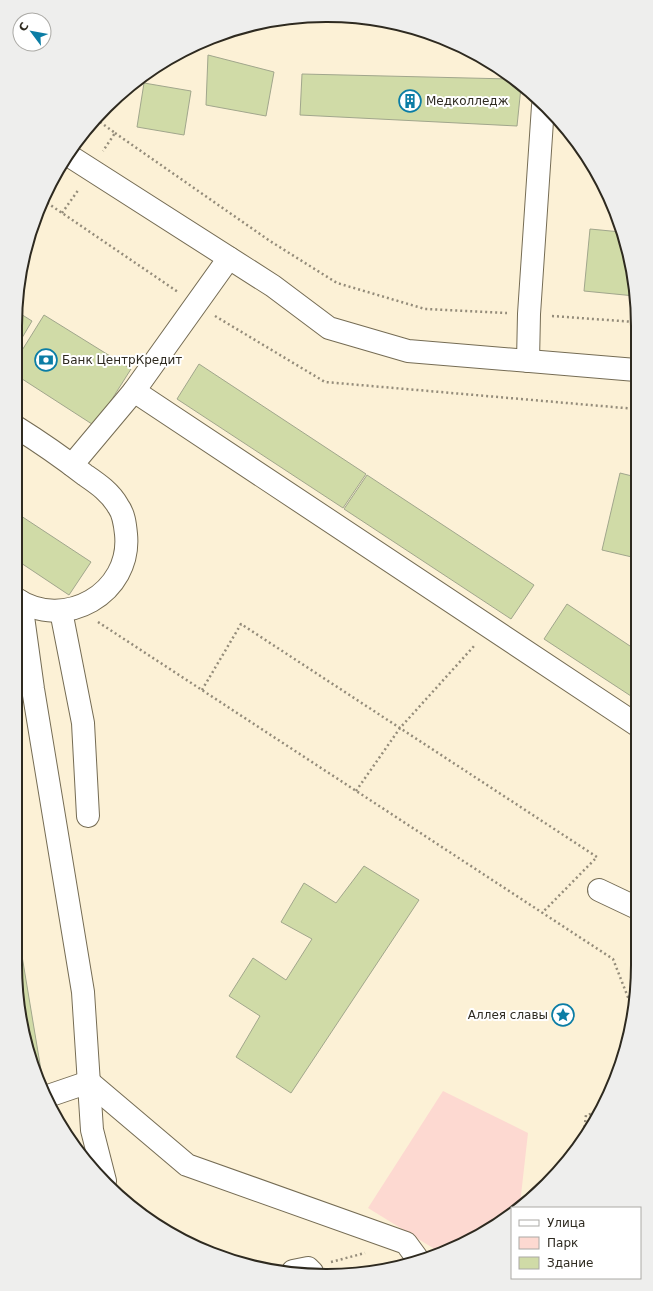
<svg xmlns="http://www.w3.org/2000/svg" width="653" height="1291" font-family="'DejaVu Sans',sans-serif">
<rect width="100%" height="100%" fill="#fcf1d6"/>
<path fill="#fdd9d1" d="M443 1091 528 1133 520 1204 464 1244 432 1254 433 1248 368 1208Z"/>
<g fill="#d0dba7" stroke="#a1a68c">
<path d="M208 55 274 72 266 116 206 105Z"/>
<path d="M302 74 510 79 521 87 517 126 300 115Z"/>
<path d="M144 83 191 91 184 135 137 127Z"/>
<path d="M590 229 621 232 635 286V296L584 291Z"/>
<path d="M16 311 32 321 16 348Z"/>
<path d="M44 315 131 369 95 426 16 375V360Z"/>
<path d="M199 364 366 474 343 508 177 399Z"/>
<path d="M620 473 636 477V558L602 550Z"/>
<path d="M367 475 534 585 511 619 344 509Z"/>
<path d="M15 512 91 562 69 595 15 559Z"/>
<path d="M567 604 636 650 637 700 544 639Z"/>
<path d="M364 866 419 900 291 1093 236 1057 260 1016 229 996 253 958 286 980 312 939 281 922 304 883 336 903Z"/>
<path d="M15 914 44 1088 32 1065 15 964Z"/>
</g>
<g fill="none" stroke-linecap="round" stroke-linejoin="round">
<g stroke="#756c54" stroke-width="24">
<g id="minor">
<path d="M68 155 273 286 329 328 408 351 636 370"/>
<path d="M528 361 529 314 543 106"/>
<path d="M134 391 637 725"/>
<path d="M72 465 134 391 229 258"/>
<path d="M15 598C64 632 132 593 126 534 125 524 124 514 118 506 110 492 98 484 85 475 63 458 40 442 16 427"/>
<path d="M21 602 33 689 83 992 92 1130 105 1181"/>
<path d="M61 611 83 723 88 816"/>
<path d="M599 890 637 908"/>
<path d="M89 1082 187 1165 406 1243 417 1258"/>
<path d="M48 1096 89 1082"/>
<path d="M293 1271 308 1268 312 1272"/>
</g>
</g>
<g stroke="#948c7a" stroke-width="2.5" stroke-dasharray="2 3" stroke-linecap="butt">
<path d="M96 119 115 133 103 151"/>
<path d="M115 133 270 241 337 283 425 309 507 313"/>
<path d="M43 200 178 292"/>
<path d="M62 213 79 189"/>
<path d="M215 316 325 382 636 409"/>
<path d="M552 316 635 322"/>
<path d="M98 622 613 959 633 1010"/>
<path d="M202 690 241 624 597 857 542 913"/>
<path d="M356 791 400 728 475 645"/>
<path d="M584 1132 586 1115 599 1112"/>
<path d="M331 1262 365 1253"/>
</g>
<use href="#minor" stroke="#fff" stroke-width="22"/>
</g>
<defs>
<g id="building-ring" transform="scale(1.15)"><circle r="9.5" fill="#fff" stroke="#0b7da5" stroke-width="1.5"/><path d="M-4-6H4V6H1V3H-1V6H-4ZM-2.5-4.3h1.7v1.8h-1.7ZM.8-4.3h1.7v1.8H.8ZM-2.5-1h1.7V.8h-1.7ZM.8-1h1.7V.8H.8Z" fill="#0b7da5"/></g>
<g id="bank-ring" transform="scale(1.15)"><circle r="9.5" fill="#fff" stroke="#0b7da5" stroke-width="1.5"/><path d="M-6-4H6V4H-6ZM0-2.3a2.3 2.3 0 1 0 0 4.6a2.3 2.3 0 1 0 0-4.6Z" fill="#0b7da5"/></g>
<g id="sight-ring" transform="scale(1.15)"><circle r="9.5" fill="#fff" stroke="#0b7da5" stroke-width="1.5"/><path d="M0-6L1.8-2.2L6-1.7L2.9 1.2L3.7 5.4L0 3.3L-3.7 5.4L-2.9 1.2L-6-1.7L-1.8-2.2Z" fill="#0b7da5"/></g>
</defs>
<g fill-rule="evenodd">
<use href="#building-ring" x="410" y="101"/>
<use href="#bank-ring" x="46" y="360"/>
<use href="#sight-ring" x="563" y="1015"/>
</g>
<g text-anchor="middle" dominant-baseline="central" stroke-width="4" stroke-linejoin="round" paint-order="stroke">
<g font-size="12" fill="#2e2a20" stroke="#fff" text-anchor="start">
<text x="426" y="101">Медколледж</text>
<text x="62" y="360">Банк ЦентрКредит</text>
<text x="548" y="1015" text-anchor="end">Аллея славы</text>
</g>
</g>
<path d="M0 0H653V1291H0ZM326 22H327A304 304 0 0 1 631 326V965A304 304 0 0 1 327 1269H326A304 304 0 0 1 22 965V326A304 304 0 0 1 326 22Z" fill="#eeeeed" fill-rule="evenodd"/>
<path fill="none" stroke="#2e2a20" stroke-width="2" d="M326 22H327A304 304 0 0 1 631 326V965A304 304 0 0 1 327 1269H326A304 304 0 0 1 22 965V326A304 304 0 0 1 326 22Z"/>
<rect x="511" y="1207" width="130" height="72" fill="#ffffff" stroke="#abaaa6"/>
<rect x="519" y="1220" width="20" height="6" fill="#ffffff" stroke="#abaaa6"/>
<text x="547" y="1227" font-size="12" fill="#2e2a20">Улица</text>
<rect x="519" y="1237" width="20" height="12" fill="#fdd9d1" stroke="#abaaa6"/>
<text x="547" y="1247" font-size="12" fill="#2e2a20">Парк</text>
<rect x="519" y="1257" width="20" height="12" fill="#d0dba7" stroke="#abaaa6"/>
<text x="547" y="1267" font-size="12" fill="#2e2a20">Здание</text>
<g transform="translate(32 32) rotate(302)"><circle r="19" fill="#ffffff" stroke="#abaaa6"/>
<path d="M0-3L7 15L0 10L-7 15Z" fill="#0b7da5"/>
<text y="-6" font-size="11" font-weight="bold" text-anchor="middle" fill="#2e2a20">С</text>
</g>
</svg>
